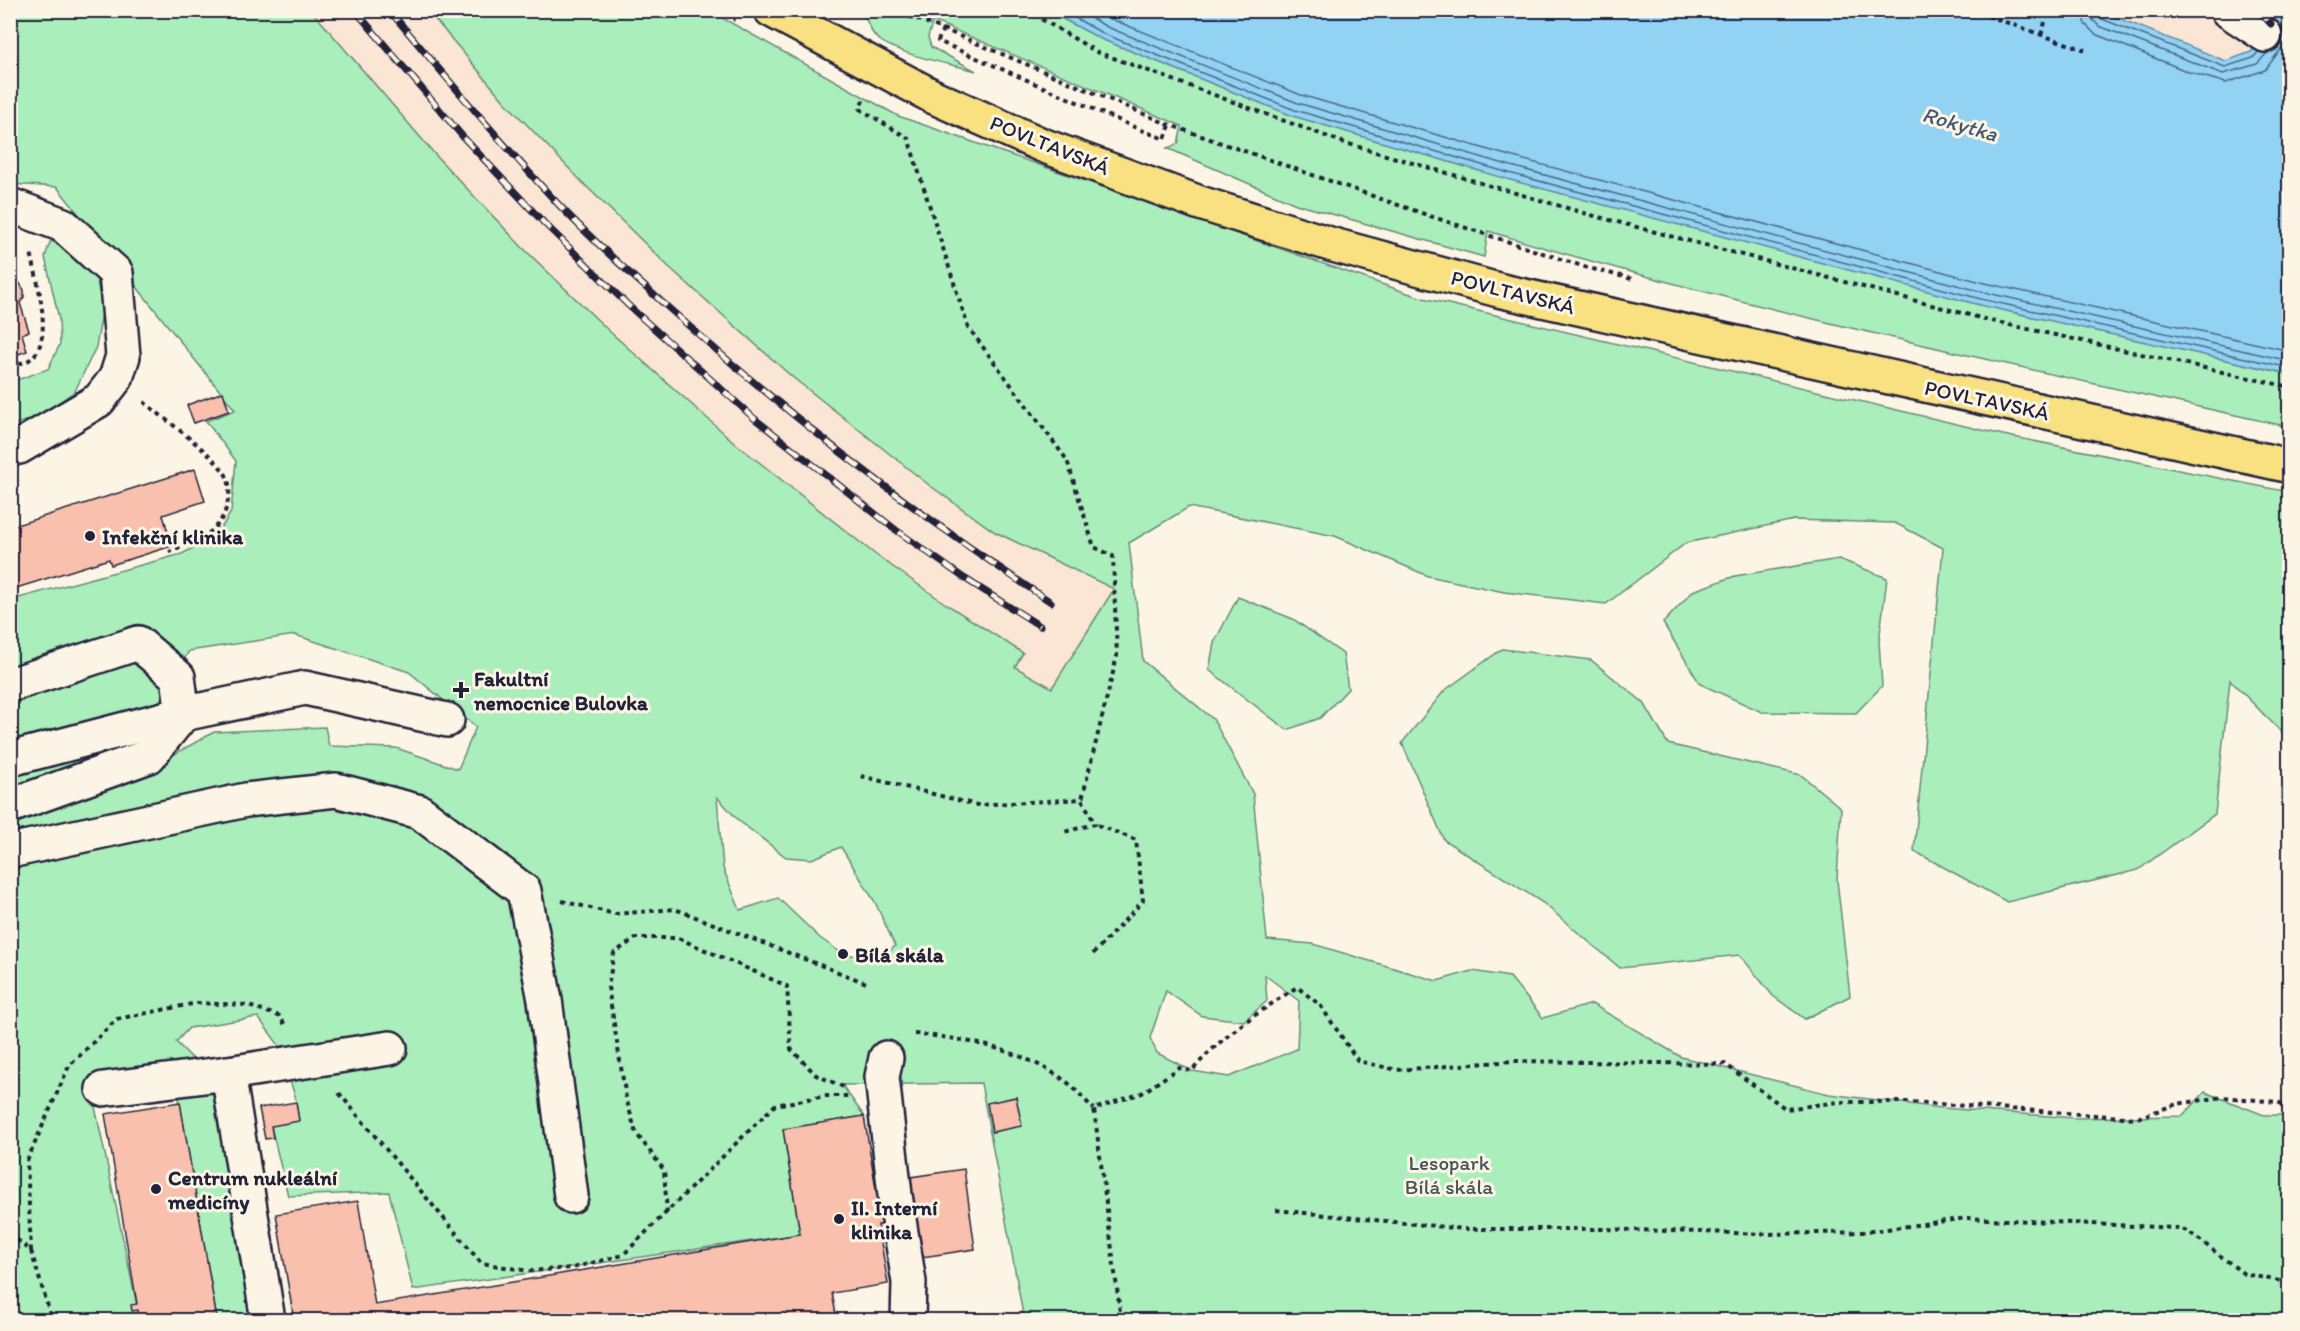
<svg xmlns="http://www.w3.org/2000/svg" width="2300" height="1331" font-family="Itim,sans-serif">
<rect width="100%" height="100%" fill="#fcf5e5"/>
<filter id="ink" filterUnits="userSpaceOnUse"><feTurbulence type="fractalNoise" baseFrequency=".0167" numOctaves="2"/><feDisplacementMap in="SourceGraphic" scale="12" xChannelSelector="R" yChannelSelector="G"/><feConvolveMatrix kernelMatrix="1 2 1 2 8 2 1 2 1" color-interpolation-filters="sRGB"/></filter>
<g filter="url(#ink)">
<g fill="#fbe5d4">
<path d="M312 11H428L504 101 585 185 669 267 791 376 929 485 995 532 1114 589 1052 688 1015 666 1023 653 946 604 876 555 735 443 609 331 522 247 439 159Z"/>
<path d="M2098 11H2275L2271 24 2251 52 2226 61Z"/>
</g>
<g fill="#aaefbb" stroke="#66887b" stroke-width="1.5" fill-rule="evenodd">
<path d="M11 11H312L439 159 522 247 609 331 735 443 876 555 946 604 1023 653 1015 667 1052 688 1114 589 995 532 929 485 791 376 669 267 585 185 504 101 428 11H710L898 116 1419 297 2003 435 2289 492V740L2230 680 2215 814 2138 870 2007 902 1914 851 1943 548 1895 523 1794 520 1686 543 1606 604 1504 592 1428 576 1335 536 1189 507 1129 543 1143 661 1213 719 1253 794 1267 940 1313 944 1437 981 1472 971 1510 977 1543 1018 1592 1004 1681 1057 1829 1094 1942 1108 2075 1118 2183 1116 2205 1092 2264 1115H2289V1320H1024L981 1083 842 1085 864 1116 783 1129 800 1234 413 1290 389 1192 288 1196 271 1126 299 1121 295 1096 278 1044 258 1017 189 1028 176 1042 200 1066 90 1083 140 1320H11V816L162 761 214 732 325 727 329 746 396 748 458 769 476 727 409 672 295 635 189 651 155 709 11 746V600L182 554 217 535 231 512 236 461 206 421 235 410 57 187 11 184ZM717 797 739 821 786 857 812 859 841 847 875 902 895 946 880 959 843 954 820 938 778 898 740 910 723 868ZM1265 975 1299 1001 1297 1049 1229 1077 1192 1071 1157 1053 1150 1038 1166 991 1202 1016 1244 1021 1267 1001Z"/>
<path d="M863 11H1048L1101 39 1293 116 1507 179 1980 305 2289 374V427C2021 367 1751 311 1488 231L1484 257 1296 204 1167 148 1178 144 1182 126 933 21 928 37 931 47 976 71C950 64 899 55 878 39 871 34 866 19 863 11Z"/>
<path d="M50 242H66L94 269 103 308 96 347 75 391 41 415 11 426V382L48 369 60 344 59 319 45 257Z"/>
<path d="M1839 559 1887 578 1879 642 1882 686 1856 713 1762 712 1700 684 1663 623 1693 591 1735 576Z"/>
<path d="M1238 597 1293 619 1343 654 1348 689 1320 718 1287 730 1209 670 1214 643Z"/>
<path d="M1502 649 1591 660 1644 703 1668 744 1801 775 1841 808 1837 880 1850 996 1805 1019 1773 996 1740 955 1620 968 1543 903 1444 840 1402 743 1444 691Z"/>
<path d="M151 735 140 750 11 798V773Z"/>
<path d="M210 1090 217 1097 252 1320H217L178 1092Z"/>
</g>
<path fill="#92d2f3" stroke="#658ca9" stroke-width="1.5" d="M2098 10 2226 61 2251 52 2271 24 2275 11H2289V374L1980 305 1507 179 1293 116 1101 39 1048 11Z"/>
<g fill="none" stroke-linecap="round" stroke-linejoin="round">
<g stroke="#4f6885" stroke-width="1.5">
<path d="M1061 10 1104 34 1295 110 1509 173 1981 299 2290 368"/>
<path d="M1077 10 1107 27 1298 103 1511 166 1983 292 2290 361"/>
<path d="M1096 10 1111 19 1301 95 1513 157 1985 283 2290 351"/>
<path d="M2081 10 2085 24 2095 34 2189 72 2226 83 2265 70 2290 37"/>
<path d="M2091 10 2093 20 2099 26 2223 74 2257 64 2268 52"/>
<path d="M2098 10 2099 15 2102 19 2225 67 2253 58 2259 51"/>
</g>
</g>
<g fill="#f9c0ae" stroke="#22223b" stroke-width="1.5">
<path d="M10 273 12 279 19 282 24 290V297L20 303 29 331 22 334 27 351 10 357Z"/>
<path d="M223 392 229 411 194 423 187 405Z"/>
<path d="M195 469 205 501 163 515 172 546 111 565 109 559 10 590V527Z"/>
<path d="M1016 1097 1022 1126 992 1132 987 1103Z"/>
<path d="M180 1102 217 1320H140L138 1310 132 1311 131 1305 137 1304 105 1114Z"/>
<path d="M296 1102 299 1121 271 1126 273 1138 265 1139 259 1108Z"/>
<path d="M864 1116 882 1225H878L888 1284 832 1293 837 1320H294L276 1214 358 1201 375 1305 800 1234 783 1129Z"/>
<path d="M964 1169 975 1249 916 1258 904 1178Z"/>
</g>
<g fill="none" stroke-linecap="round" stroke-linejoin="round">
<g stroke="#22223b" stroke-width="38">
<g id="minor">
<path d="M2227 10 2265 35"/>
<path d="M10 205 63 225 116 273 123 356 116 378 99 400 19 447 10 449"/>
<path d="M10 685 138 643 178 677 183 714 149 756 10 806"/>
<path d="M10 759 183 714 305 688 447 720"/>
<path d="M10 851 246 800 336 790 420 812 524 891 545 1000 571 1196"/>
<path d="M886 1058 882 1077 895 1195 909 1282 908 1320"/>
<path d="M228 1073 390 1048"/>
<path d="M103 1089 228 1073 268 1320"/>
</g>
</g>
<g stroke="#22223b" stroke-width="38">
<path id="major" d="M771 10 934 97 1042 145 1200 203 1333 245 1502 291 2290 466"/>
</g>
<g stroke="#22223b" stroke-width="4" stroke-dasharray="4.5 4.5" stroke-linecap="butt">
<path d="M718 10 735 20"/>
<path d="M892 10 943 29 1170 125 1427 215 1585 267 1632 279"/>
<path d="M1026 10 1097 52 1342 142 1433 169 1591 215 1992 321 2290 387"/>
<path d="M1971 10 2085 50"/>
<path d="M943 29 938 41 1141 130 1165 139 1170 125"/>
<path d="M2041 35 2049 10"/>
<path d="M863 100 860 109 908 138 968 327 1067 460 1094 547 1113 556 1117 656 1082 799"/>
<path d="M10 366C16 364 24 363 29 360 56 343 36 278 31 252"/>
<path d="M144 402C164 419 217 456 227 477 231 486 229 496 227 505 220 534 195 542 169 552"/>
<path d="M861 776 977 805 1082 799 1095 824 1064 832"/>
<path d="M562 901 615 914 675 909 869 984"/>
<path d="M1093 954 1143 901 1136 840 1095 824"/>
<path d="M914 1034C965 1038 1022 1050 1064 1080 1075 1087 1084 1100 1094 1109"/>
<path d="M339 1093 481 1263 529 1271 572 1268 623 1255 775 1105 826 1096H848"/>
<path d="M1276 1210 1464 1229H1601L1766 1234 1865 1232 1967 1218 2177 1228 2188 1231 2244 1274 2290 1283"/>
<path d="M667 1213 664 1170 636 1133 626 1098 608 987 614 953 636 938H678L787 986 791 1049 816 1075 846 1088"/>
<path d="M10 1234 31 1251 27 1161 69 1066 117 1019 197 1003 246 1005 279 1016 286 1026"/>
<path d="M31 1251 52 1320"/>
<path d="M1121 1320 1094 1109 1142 1093 1179 1068 1192 1071C1221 1036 1259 1012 1297 987L1320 1005 1358 1061 1397 1070 1513 1061 1725 1064 1786 1109 1838 1102H1911L2137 1118 2177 1104 2223 1097 2278 1102 2290 1108"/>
</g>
<use href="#minor" stroke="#fcf5e5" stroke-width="33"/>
<use href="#major" stroke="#f9e181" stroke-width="33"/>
<g stroke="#22223b" stroke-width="7">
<g id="rail">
<path d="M355 10 463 137 545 224 631 308 755 419 896 530 964 578 1040 626"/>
<path d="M389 10C445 76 500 142 559 205 602 250 651 292 698 334 810 433 925 520 1051 602"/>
<path d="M2258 10 2271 24"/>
</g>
</g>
<use href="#rail" stroke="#fcf5e5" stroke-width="4.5" stroke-dasharray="14" stroke-linecap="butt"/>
</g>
</g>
<g fill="#22223b" stroke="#fcf5e5" stroke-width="2">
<circle cx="90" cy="536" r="6"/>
<path d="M458 681h6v6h6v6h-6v6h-6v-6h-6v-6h6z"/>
<circle cx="843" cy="954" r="6"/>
<circle cx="156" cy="1189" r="6"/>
<circle cx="839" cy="1219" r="6"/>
</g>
<g text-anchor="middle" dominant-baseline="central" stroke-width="6" stroke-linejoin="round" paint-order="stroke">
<g font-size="21" fill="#22223b" stroke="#fcf5e5">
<text transform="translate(1050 145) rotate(22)">POVLTAVSKÁ</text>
<text transform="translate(1513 292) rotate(14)">POVLTAVSKÁ</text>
<text transform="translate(1987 400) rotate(12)">POVLTAVSKÁ</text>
</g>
<g font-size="21" font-weight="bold" fill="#22223b" stroke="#fcf5e5" text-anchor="start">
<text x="102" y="536">Infekční klinika</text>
<text x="474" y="678">Fakultní<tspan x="474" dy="24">nemocnice Bulovka</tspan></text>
<text x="855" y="954">Bílá skála</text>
<text x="168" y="1177">Centrum nukleální<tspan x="168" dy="24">medicíny</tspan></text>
<text x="851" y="1207">II. Interní<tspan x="851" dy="24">klinika</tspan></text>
</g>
<g font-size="21" fill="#44555b" stroke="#fcf5e5">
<text x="1449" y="1162">Lesopark<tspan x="1449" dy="24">Bílá skála</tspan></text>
</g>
<g font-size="22" font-style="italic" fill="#445772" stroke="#fcf5e5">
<text transform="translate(1960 124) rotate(16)">Rokytka</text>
</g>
</g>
<rect width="2300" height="1331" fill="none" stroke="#fcf5e5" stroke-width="36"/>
<rect x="18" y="18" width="2264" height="1295" fill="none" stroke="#22223b" stroke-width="2" filter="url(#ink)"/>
</svg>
